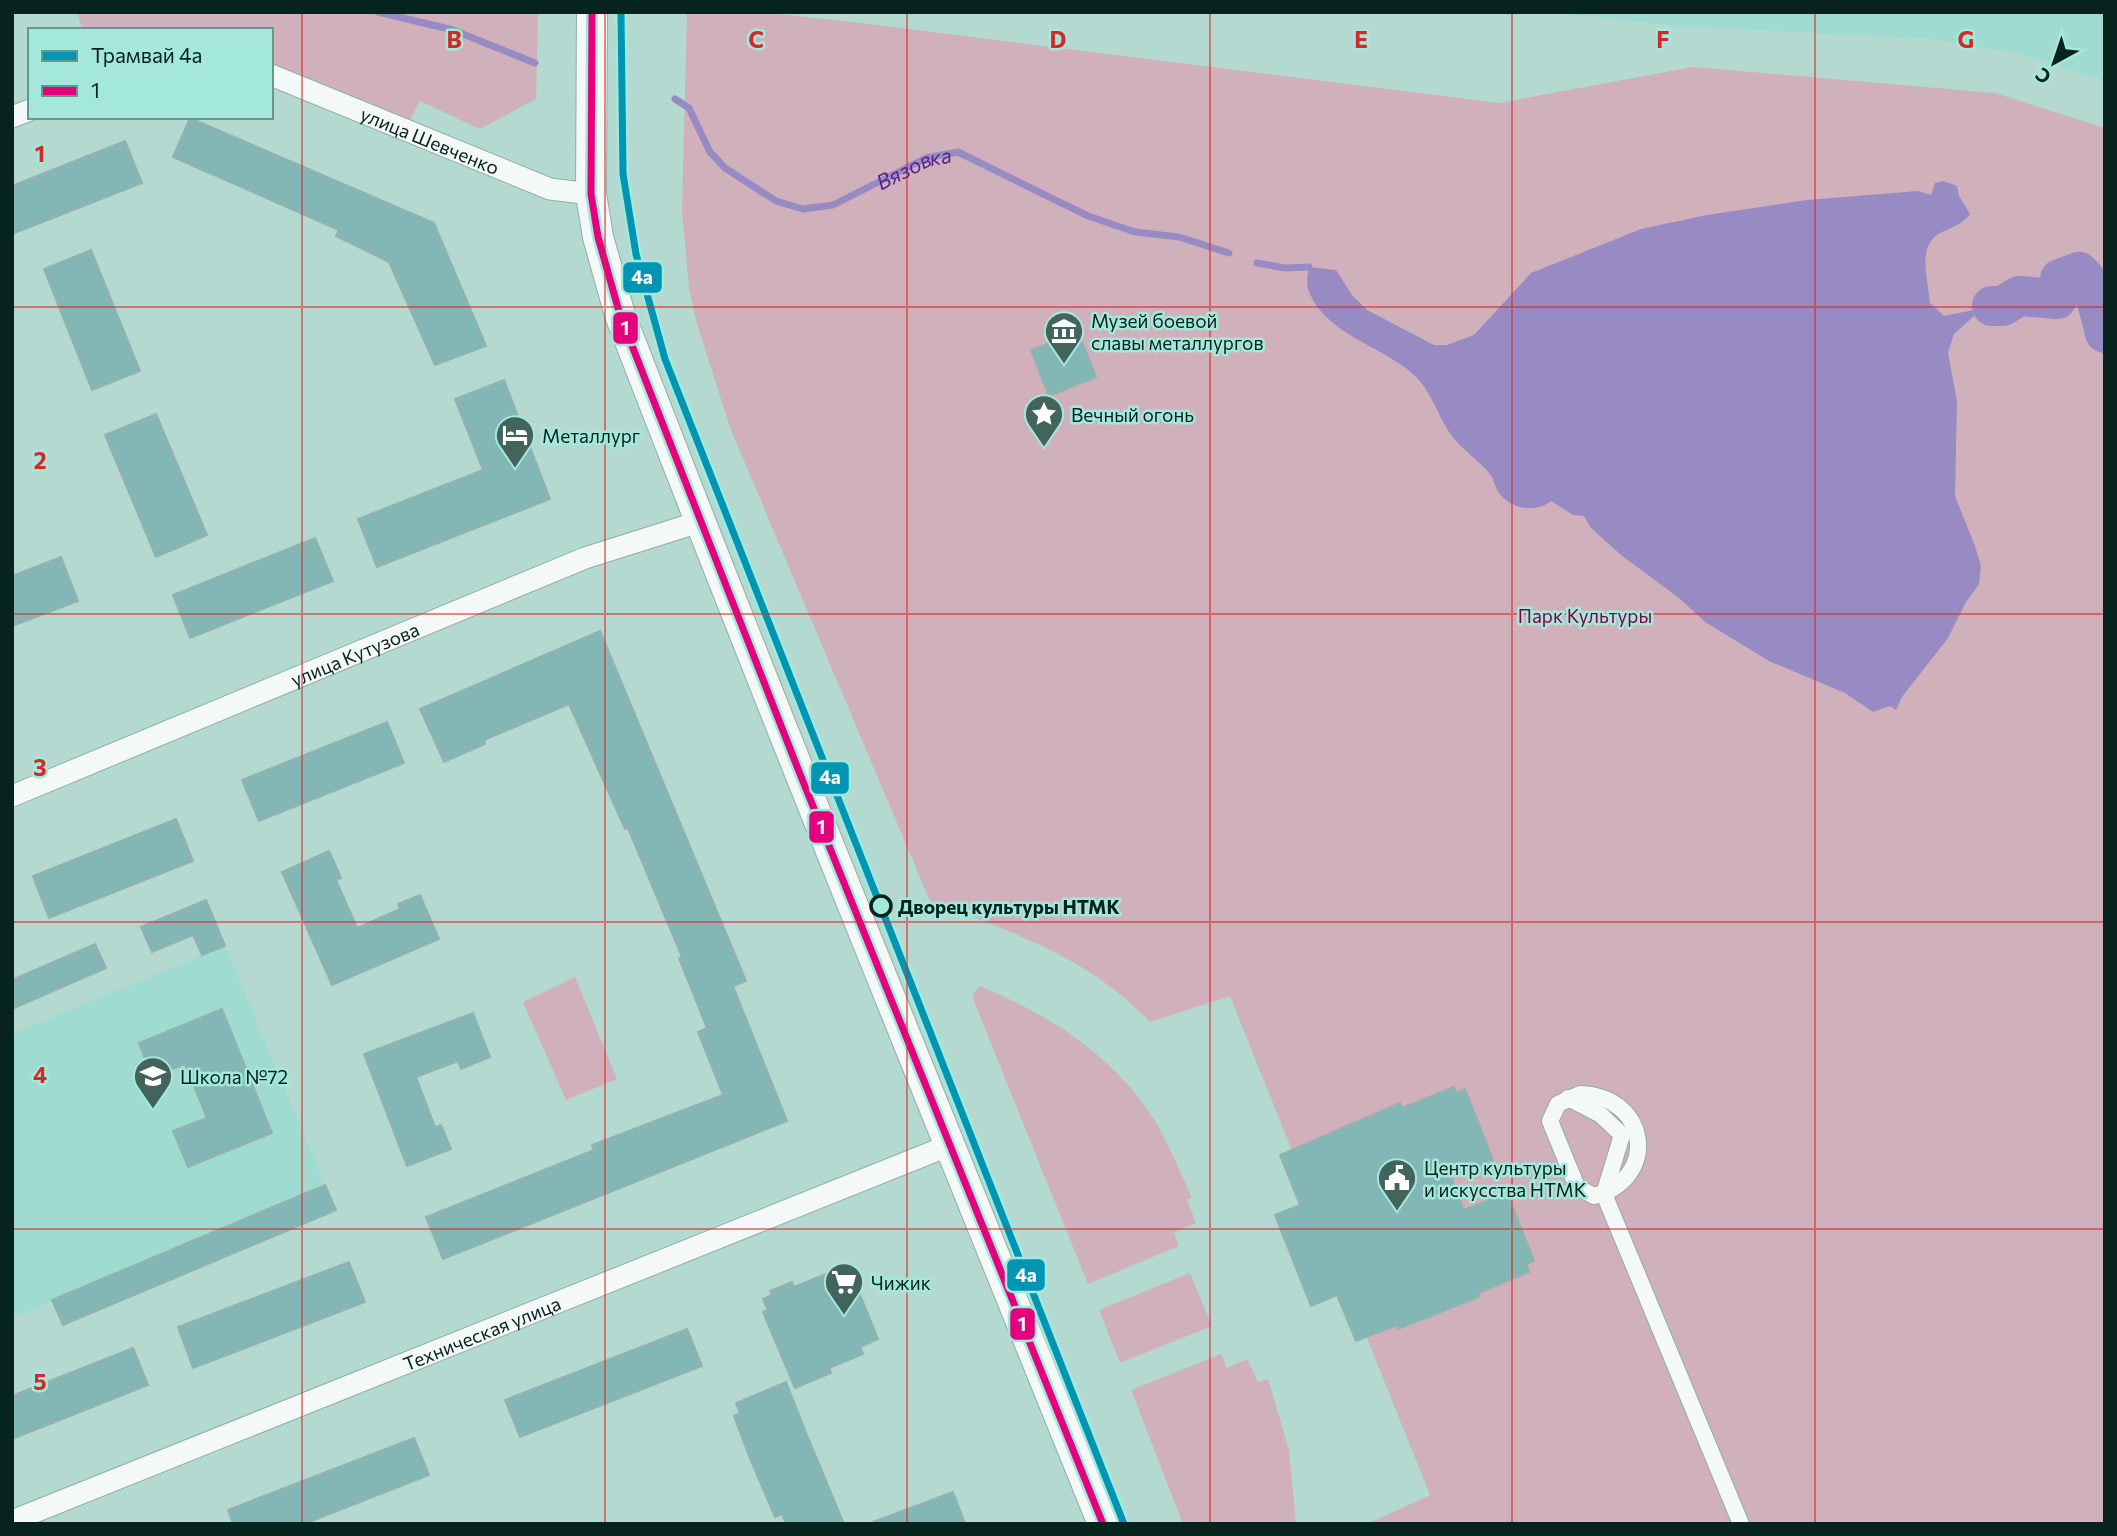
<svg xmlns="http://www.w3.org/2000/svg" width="2117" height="1536" font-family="Commissioner,sans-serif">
<rect width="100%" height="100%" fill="#b3d9d1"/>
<g fill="#9fdbd0">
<path d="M1550 12H2105V80L2016 53 1933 39 1675 26Z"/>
<path d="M225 946 325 1185 12 1318V1034Z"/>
</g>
<g fill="#d0b0bb">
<path d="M77 12H538L536 99 480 129 420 101 409 122 271 64V30H83Z"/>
<path d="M687 12H757L853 22 1499 103 1693 67 1995 93 2105 128V1524H1367L1430 1495 1230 996 1150 1022C1090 958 1011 931 930 901L731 430 696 321 689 287 682 211Z"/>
<path d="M575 977 617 1079 566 1100 523 1002Z"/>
<path d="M979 986C1047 1013 1115 1056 1155 1121 1169 1145 1180 1172 1192 1198L1187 1200 1196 1223 1174 1232 1179 1246 1088 1284 972 996Z"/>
<path d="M1190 1273 1212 1326 1120 1363 1099 1310Z"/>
<path d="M1221 1354 1227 1368 1247 1359 1258 1382 1268 1379 1289 1450 1296 1524H1183L1131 1390Z"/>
</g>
<path fill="#988bc4" d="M1943 181 1957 186 1959 196 1970 214C1963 224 1953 227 1942 232 1916 244 1928 279 1930 303L1944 316 1983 308 1954 334 1948 353 1957 401 1955 496 1975 546 1981 566 1979 584 1966 602 1948 638 1902 697 1896 710 1890 706 1873 712 1845 693 1769 661 1705 622 1679 598 1621 555 1591 528 1584 516 1573 515 1551 501C1536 513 1512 510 1499 493 1495 487 1494 479 1490 474 1480 461 1465 452 1455 440 1439 421 1433 393 1415 376 1384 346 1323 334 1308 289 1306 283 1308 273 1309 267L1336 270 1352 295 1367 310 1434 345H1447L1474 335 1531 273 1641 229 1707 215 1807 200 1918 191 1931 195 1935 183Z"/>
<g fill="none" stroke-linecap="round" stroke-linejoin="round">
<g stroke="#988bc4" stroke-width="7">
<path d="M378 12 453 30 535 63"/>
<path id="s1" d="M675 99 689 108 710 152 725 168 776 201 803 209 833 205 926 158 958 152 1088 216 1135 232 1179 237 1229 253"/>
<path d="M1257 263 1285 268 1309 267"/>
</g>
<path stroke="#988bc4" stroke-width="40" d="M1992 306H2003L2019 296 2057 299 2060 279 2079 272C2094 284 2101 315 2105 333"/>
</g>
<g fill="#82b7b6" stroke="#93b1ae" stroke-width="2">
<path d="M190 118 434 223 486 346 435 365 389 262 336 236 339 230 173 157Z"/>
<path d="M125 141 142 183 12 234V186Z"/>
<path d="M91 250 140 371 92 390 44 269Z"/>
<path d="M1078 332 1096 377 1049 396 1031 350Z"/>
<path d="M504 380 550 499 377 567 358 519 483 470 455 399Z"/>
<path d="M156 414 207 535 156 557 105 435Z"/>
<path d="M315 538 333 581 190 638 173 595Z"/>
<path d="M61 557 78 601 12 626V576Z"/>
<path d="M600 631 746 981 733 986 787 1121 443 1259 426 1217 594 1150 592 1145 723 1095 698 1032 707 1028 679 958 682 957 628 828 625 829 569 704 484 740 485 744 444 762 420 709Z"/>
<path d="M387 722 404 763 259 821 242 780Z"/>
<path d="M176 819 193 861 49 918 33 876Z"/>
<path d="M329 851 341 878 336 880 357 928 400 909 398 904 420 895 439 939 332 985 282 872Z"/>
<path d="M206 900 225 946 202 955 193 935 152 952 141 927Z"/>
<path d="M95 944 106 968 12 1009V980Z"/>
<path d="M222 1009 272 1133 188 1167 173 1131 207 1118 185 1064 152 1077 139 1043Z"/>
<path d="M473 1013 490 1057 461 1069 458 1061 416 1077 435 1127 441 1125 451 1149 407 1166 364 1054Z"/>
<path d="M1454 1087 1456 1093 1465 1089 1493 1160 1451 1177 1464 1210 1507 1193 1534 1261 1526 1264 1529 1272 1478 1293 1479 1297 1398 1329 1397 1325 1356 1341 1337 1295 1311 1306 1275 1215 1300 1205 1280 1155 1400 1103 1402 1108Z"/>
<path d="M325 1185 336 1210 63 1325 52 1300Z"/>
<path d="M349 1262 365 1302 193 1368 178 1327Z"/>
<path d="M848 1265 878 1339 860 1347 863 1354 829 1368 831 1373 795 1388 763 1312 768 1310 763 1299 772 1295 770 1291 792 1282 794 1287Z"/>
<path d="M687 1329 702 1366 520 1437 505 1400Z"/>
<path d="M133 1348 148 1385 12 1439V1396Z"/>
<path d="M786 1382 807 1435 844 1524H786L782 1514 775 1517 749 1456 734 1416 740 1413 736 1403Z"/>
<path d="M414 1438 429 1475 304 1524H233L228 1510Z"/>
<path d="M953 1492 965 1524H873V1522Z"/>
</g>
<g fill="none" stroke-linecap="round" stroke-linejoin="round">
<g stroke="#90aea8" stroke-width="18">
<g id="pedestrian">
<path d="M1580 1094C1649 1096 1660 1179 1594 1196L1577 1187 1550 1121 1558 1104Z"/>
<path d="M1568 1098 1601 1115 1622 1135 1604 1194 1741 1524"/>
</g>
</g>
<g stroke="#90aea8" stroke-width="23">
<g id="minor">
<path id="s2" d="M271 75 550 189 591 194"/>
<path d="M12 117 30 110"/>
<path id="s3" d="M12 796 585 558 699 522"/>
<path id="s4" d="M12 1521 950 1145"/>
</g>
</g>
<g stroke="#90aea8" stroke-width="32">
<path id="secondary" d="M592 12 591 194 598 237 620 315C776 720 940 1121 1103 1524"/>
</g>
<use href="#pedestrian" stroke="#f4f9f8" stroke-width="16"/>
<use href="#minor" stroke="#f4f9f8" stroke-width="21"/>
<use href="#secondary" stroke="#f4f9f8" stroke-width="30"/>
<g stroke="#a4e8db" stroke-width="12">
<path id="bus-1" d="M592 12 591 194 598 237 620 315 798 769 1103 1524"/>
</g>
<use href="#bus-1" stroke="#e5007d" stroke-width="7"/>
<g stroke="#a4e8db" stroke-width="12">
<path id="tram-1" d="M621 12 623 174 636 254 665 359 1124 1524"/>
</g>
<use href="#tram-1" stroke="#0195b4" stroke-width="7"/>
</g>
<path fill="none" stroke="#d62828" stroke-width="2" stroke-opacity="0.55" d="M302 12V1524M605 12V1524M907 12V1524M1210 12V1524M1512 12V1524M1815 12V1524M12 307H2105M12 614H2105M12 922H2105M12 1229H2105"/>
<defs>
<g id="museum-pin" transform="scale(2.0125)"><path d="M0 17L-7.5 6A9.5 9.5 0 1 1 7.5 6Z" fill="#43635d" stroke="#a4e8db"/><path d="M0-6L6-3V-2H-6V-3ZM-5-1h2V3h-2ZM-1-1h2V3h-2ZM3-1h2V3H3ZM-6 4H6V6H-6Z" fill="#fff"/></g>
<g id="sight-pin" transform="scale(2.0125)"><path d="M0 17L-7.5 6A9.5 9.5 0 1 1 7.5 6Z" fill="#43635d" stroke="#a4e8db"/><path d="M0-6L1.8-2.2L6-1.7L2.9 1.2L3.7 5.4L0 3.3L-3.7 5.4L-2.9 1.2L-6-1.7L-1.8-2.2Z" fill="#fff"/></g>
<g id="hotel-pin" transform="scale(2.0125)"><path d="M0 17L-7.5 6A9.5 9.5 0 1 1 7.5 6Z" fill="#43635d" stroke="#a4e8db"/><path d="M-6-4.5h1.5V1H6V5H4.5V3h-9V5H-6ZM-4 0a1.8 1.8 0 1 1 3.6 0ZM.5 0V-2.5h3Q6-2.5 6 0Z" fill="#fff"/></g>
<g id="school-pin" transform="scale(2.0125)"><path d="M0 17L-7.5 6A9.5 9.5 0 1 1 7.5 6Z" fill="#43635d" stroke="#a4e8db"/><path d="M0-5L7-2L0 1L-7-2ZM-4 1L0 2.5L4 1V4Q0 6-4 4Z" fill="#fff"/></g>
<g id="civic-pin" transform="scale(2.0125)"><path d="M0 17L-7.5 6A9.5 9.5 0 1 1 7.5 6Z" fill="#43635d" stroke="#a4e8db"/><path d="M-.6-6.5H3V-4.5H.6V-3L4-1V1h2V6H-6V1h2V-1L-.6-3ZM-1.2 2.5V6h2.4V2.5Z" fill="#fff"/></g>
<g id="supermarket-pin" transform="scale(2.0125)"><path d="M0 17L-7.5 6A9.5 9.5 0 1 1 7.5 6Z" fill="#43635d" stroke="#a4e8db"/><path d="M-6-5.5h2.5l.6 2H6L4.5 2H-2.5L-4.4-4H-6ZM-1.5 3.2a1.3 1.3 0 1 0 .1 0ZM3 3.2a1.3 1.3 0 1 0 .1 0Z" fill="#fff"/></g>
</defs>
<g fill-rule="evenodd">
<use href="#museum-pin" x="1064" y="331"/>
<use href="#sight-pin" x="1044" y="414"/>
<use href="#hotel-pin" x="515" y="435"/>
<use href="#school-pin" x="153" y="1076"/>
<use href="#civic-pin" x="1397" y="1178"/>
<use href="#supermarket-pin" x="844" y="1282"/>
</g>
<circle fill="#a4e8db" stroke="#06231e" stroke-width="3.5" cx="881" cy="906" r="10"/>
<g text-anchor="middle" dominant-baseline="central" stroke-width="5" stroke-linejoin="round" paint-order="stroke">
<g font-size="19" fill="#06231e" stroke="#a4e8db">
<text stroke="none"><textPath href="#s2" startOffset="172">улица Шевченко</textPath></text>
<text stroke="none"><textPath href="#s3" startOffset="371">улица Кутузова</textPath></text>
<text stroke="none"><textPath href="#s4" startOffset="506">Техническая улица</textPath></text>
</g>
<g font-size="19" fill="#06231e" stroke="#a4e8db" text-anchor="start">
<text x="1091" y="320">Музей боевой<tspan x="1091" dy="22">славы металлургов</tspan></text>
<text x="1071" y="414">Вечный огонь</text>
<text x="542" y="435">Металлург</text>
<text x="180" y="1076">Школа №72</text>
<text x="1424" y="1167">Центр культуры<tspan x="1424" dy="22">и искусства НТМК</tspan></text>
<text x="871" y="1282">Чижик</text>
</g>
<g font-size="19" fill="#860143" stroke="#a4e8db">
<text x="1585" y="615">Парк Культуры</text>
</g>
<g font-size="19" font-weight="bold" fill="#06231e" stroke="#a4e8db" text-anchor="start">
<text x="898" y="906">Дворец культуры НТМК</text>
</g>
<g font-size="21" font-style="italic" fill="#56248c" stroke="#a4e8db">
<text stroke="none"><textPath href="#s1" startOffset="296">Вязовка</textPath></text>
</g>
</g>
<g font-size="23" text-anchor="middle" font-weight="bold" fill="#d62828" stroke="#a4e8db" stroke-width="5" stroke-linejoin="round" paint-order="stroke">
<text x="454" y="48">B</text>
<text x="756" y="48">C</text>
<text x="1058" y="48">D</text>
<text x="1361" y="48">E</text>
<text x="1663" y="48">F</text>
<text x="1966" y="48">G</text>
<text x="40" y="162">1</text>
<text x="40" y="469">2</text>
<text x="40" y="776">3</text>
<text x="40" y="1083">4</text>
<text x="40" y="1390">5</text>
</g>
<g stroke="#a4e8db" stroke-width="2.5">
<rect x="622" y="261" width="41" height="33" rx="7" fill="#0195b4"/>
<rect x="612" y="311" width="27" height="34" rx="7" fill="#e5007d"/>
<rect x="810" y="761" width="40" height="34" rx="7" fill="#0195b4"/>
<rect x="808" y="810" width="27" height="34" rx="7" fill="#e5007d"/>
<rect x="1006" y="1258" width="40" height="34" rx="7" fill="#0195b4"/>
<rect x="1009" y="1307" width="27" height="34" rx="7" fill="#e5007d"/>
</g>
<g font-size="19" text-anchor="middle" font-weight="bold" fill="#fff">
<text x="642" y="284">4а</text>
<text x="625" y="335">1</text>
<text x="830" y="784">4а</text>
<text x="821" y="834">1</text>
<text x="1026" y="1282">4а</text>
<text x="1022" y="1331">1</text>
</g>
<rect width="2117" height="1536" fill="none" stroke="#06231e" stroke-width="28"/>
<rect x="28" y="28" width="245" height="91" fill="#a4e8db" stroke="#65998f" stroke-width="2"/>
<rect x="42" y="51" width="35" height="10" fill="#0195b4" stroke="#65998f" stroke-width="2"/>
<text x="91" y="63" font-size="21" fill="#06231e">Трамвай 4а</text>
<rect x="42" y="86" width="35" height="10" fill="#e5007d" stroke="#65998f" stroke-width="2"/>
<text x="91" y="98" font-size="21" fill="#06231e">1</text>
<g transform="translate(2054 63) rotate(220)" stroke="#a4e8db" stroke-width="5" paint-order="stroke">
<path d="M0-5L12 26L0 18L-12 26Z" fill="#06231e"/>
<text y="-10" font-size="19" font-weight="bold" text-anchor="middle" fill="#06231e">С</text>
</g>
</svg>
